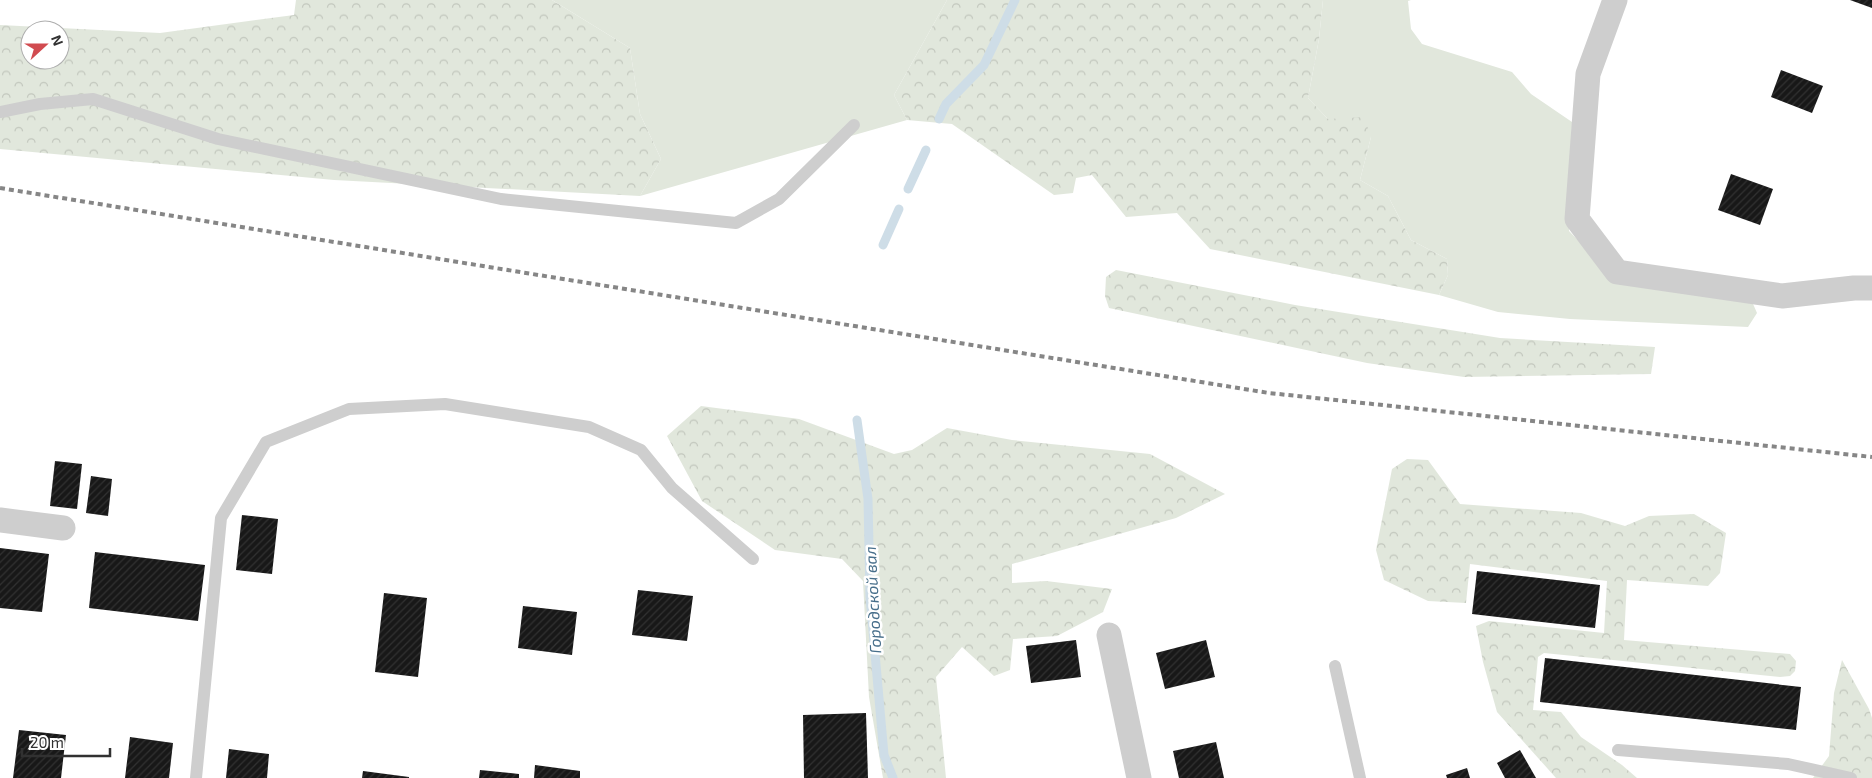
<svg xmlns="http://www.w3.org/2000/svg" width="1872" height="778" font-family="'Exo 2',sans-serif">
<defs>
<pattern id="forest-crowns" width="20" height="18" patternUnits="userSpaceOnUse" patternTransform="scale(1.25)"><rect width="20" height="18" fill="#e1e7dc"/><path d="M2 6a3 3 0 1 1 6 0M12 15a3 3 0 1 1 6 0" fill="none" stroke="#c2c7bd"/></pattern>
<pattern id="building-hatch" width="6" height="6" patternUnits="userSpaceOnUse" patternTransform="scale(1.25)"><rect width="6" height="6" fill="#181818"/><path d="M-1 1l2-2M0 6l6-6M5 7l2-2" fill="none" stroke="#313131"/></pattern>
</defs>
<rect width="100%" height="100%" fill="#fff"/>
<g fill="#e1e7dc">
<path d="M552 0H947L894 95 907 120 640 196 661 159 640 114 630 48Z"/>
<path d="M1323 0H1411L1408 1 1411 29 1422 44 1512 72 1531 94 1572 122 1569 231 1611 275 1750 297 1757 313 1748 327 1570 319 1498 312 1439 295 1448 275 1447 259 1411 240 1388 196 1360 180 1371 137 1328 119 1308 98 1319 39Z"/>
</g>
<g fill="url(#forest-crowns)" fill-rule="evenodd">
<path d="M296 0H552L630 48 640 114 661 159 640 196 334 180 0 149V25L160 33 294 15ZM30 30H60V60H30Z"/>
<path d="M947 0H1323L1319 39 1308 98 1328 119 1364 117 1371 137 1360 180 1388 196 1411 240 1447 259 1448 275 1439 295 1210 249 1177 213 1126 217 1092 175 1076 178 1073 193 1054 195 952 124 907 120 894 95Z"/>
<path d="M1116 270 1295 305 1500 338 1655 347 1651 374 1464 377 1367 363 1109 308 1105 296 1106 277Z"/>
<path d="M701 406 799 419 894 454 912 450 947 428 1012 440 1150 454 1225 494 1176 518 1012 564V583L1046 581 1112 589 1103 612 1057 636 1013 639 1010 670 994 676 962 647 936 677 946 778H883L869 697 863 581 842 559 775 550 702 501 667 436Z"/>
<path d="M1407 459 1428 460 1460 504 1581 513 1625 526 1649 516 1694 514 1726 533 1720 573 1708 586 1627 580 1624 640 1790 654 1796 661 1795 671 1790 676 1780 677 1544 653 1538 657 1533 710 1561 712 1581 737 1622 765 1637 778H1556L1497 712 1483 662 1476 626 1489 621 1604 633 1607 581 1470 564 1466 603 1428 601 1384 580 1376 550 1392 469Z"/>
<path d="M1842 660 1869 709 1872 718V778H1813L1829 756 1834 693Z"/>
</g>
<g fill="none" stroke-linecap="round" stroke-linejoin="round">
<g stroke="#cedde7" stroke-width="9">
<path d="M939 119 946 104 984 65 1015 0"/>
<path d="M908 189 926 150"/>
<path d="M883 245 899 209"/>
<path d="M857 420 868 499 870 597 884 755 893 778"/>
</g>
</g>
<g fill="url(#building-hatch)">
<path d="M1850 0H1872V8Z"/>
<path d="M1781 70 1823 86 1812 113 1771 97Z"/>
<path d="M1731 174 1773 189 1760 225 1718 210Z"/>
<path d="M55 461 82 464 77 509 50 506Z"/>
<path d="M91 476 112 479 108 516 86 513Z"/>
<path d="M242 515 278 519 272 574 236 570Z"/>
<path d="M0 548 49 554 42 612 0 608Z"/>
<path d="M95 552 205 565 198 621 89 608Z"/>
<path d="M1477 571 1600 585 1595 628 1472 614Z"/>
<path d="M638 590 693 596 687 641 632 635Z"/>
<path d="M384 593 427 598 418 677 375 672Z"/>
<path d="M523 606 577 612 572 655 518 648Z"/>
<path d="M1076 640 1081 677 1031 683 1026 646Z"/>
<path d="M1206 640 1215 677 1165 689 1156 653Z"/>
<path d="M1545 658 1801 687 1796 730 1540 702Z"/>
<path d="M866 713 868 778H804L803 715Z"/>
<path d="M19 730 66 735 61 778H13Z"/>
<path d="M130 737 173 743 169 778H125Z"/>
<path d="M1216 742 1224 778H1179L1173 751Z"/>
<path d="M229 749 269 754 267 778H226Z"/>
<path d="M1520 750 1536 778H1505L1497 763Z"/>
<path d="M535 765 580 771V778H534Z"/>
<path d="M1467 768 1470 778H1447L1446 775Z"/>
<path d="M480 770 519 774V778H479Z"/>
<path d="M363 771 409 777V778H362Z"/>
</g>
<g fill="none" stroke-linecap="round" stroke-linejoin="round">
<g stroke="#cecece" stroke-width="12">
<path d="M0 112 40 104 93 99 218 139 501 199 736 223 779 199 854 125"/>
<path d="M1335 666 1360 778"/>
<path d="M1618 750 1788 764 1851 778"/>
<path d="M196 778 221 518 266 442 349 409 445 404 589 427 641 450 672 488 753 559"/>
</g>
<g stroke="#cecece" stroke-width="25">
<path d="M1615 0 1588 74 1577 219 1617 272 1782 296 1854 288H1872"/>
<path d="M0 520 63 528"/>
<path d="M1109 635 1139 778"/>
</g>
<path stroke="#868686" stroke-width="4" stroke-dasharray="5 4" stroke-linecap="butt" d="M0 188 1269 393 1872 457"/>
</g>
<g text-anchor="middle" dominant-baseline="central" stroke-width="5" stroke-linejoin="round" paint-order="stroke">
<g font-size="16" font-style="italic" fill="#486f8b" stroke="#fff">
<text transform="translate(872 600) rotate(-93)">Городской вал</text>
</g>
</g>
<g transform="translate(45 45) rotate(69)"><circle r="24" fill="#ffffff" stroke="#adadad"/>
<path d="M0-4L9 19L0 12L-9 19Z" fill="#d14b50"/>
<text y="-8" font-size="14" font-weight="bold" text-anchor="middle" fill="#313131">N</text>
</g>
<path d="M22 748v8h88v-8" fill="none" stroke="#313131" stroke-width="2.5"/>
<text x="30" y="748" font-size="15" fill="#313131" stroke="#ffffff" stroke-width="4" paint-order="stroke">20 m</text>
</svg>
